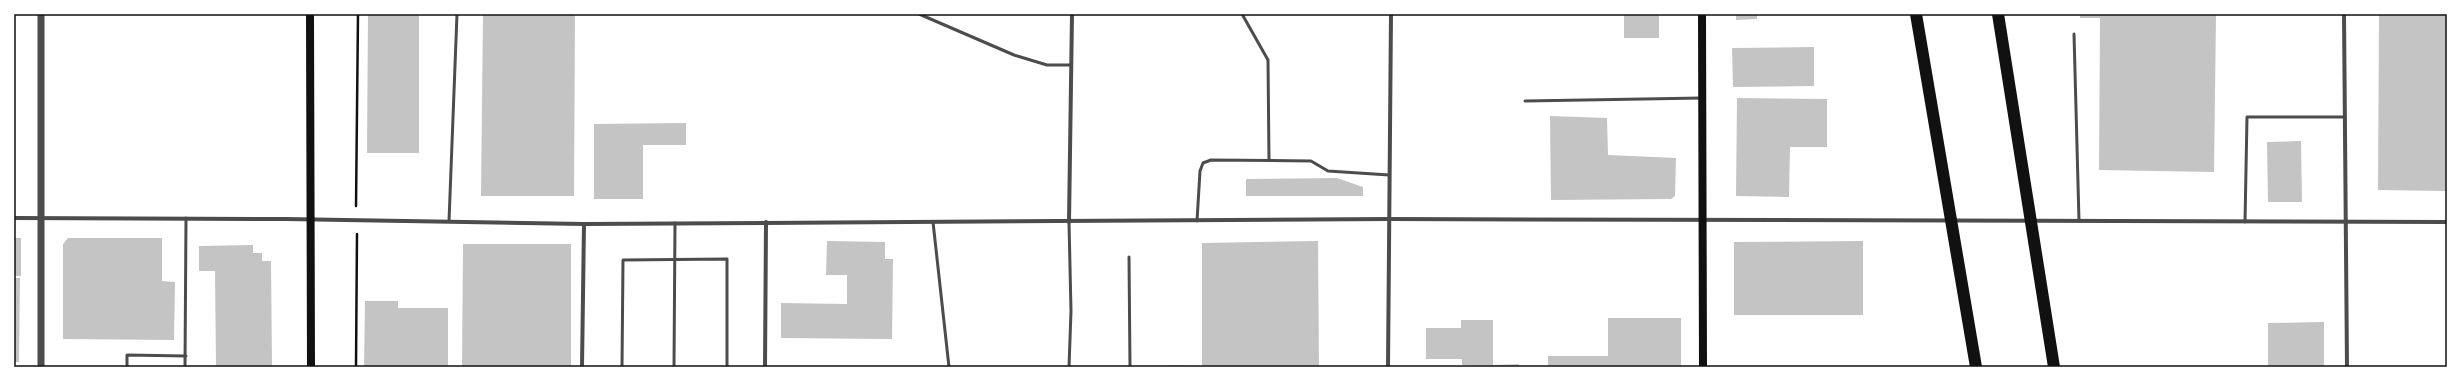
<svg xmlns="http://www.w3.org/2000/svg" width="2461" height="381" font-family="Raleway,sans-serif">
<rect width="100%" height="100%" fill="#fff"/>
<g fill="#c4c4c4">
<path d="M368 14H419V153H367Z"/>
<path d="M483 14H575L574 196H481Z"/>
<rect x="1624" y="14" width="35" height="24"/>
<path d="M1736 14H1757V19L1736 20Z"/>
<path d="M2080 14H2216L2214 172 2099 170 2100 18H2080Z"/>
<path d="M2379 14H2447V191L2378 190Z"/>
<path d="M1814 47V86L1733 87 1732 48Z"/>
<path d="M1737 98 1827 99V147H1790L1789 197 1736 196Z"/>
<path d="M1550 116 1607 118 1608 155 1676 158 1675 196 1671 199 1551 200Z"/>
<path d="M686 123V145H643V199H594V124Z"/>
<path d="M2301 141 2302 202H2268L2267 142Z"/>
<path d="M1337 178 1363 187V196H1246V179Z"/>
<rect x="14" y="238" width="7" height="38"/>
<path d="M68 238H162V281L175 282 174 340 63 339V244Z"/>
<path d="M827 241 885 242V259H893L892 339 781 338V303L847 304V275H826Z"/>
<path d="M1318 241 1319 367H1169V365L1202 366V243Z"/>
<path d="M1863 241V315H1734V242Z"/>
<path d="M463 244H571V367H462Z"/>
<path d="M253 245V253H262V261H271L272 367H216L215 271H199V246Z"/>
<path d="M14 278H20L19 362H14Z"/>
<path d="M365 301H398V308H448V367H364Z"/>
<path d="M1608 318H1681V367H1548V356H1608Z"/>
<path d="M1461 320H1493V365L1519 364V367L1462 365V359H1426V328H1461Z"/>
<path d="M2324 322V367H2268V323Z"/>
</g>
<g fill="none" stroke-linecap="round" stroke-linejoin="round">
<g stroke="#111" stroke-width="2.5">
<path d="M356 206 358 14"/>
<path d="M356 367 357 234"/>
</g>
<g stroke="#4c4c4c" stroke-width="3">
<path d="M919 14 1014 55 1047 65H1071"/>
<path d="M1242 14 1268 60 1269 160"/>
<path d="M2074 34 2079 221"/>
<path d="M1525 101 1702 98"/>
<path d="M449 221 457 14"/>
<path d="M1197 221 1200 171 1203 163 1211 160 1311 161 1328 171 1389 175"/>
<path d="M933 222 949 367"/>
<path d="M2245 222 2247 117H2345"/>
<path d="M1129 257 1130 367"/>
<path d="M127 367V355L186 356"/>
<path d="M185 367 186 218"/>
<path d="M622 367 623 260 727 259V367"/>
<path d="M674 367 675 223"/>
<path d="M1069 367 1071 311 1069 222"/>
</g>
<g stroke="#4c4c4c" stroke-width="4">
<path d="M2344 14 2347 367"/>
<path d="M14 218 285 219 584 224 1389 219 2447 222"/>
<path d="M1069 222 1072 14"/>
<path d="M582 367 584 224"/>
<path d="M765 367 766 222"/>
<path d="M1388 367 1391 14"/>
</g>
<path stroke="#4c4c4c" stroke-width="7" d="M41 14V367"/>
<g stroke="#111" stroke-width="8">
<path d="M310 14 311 367"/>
<path d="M1702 14 1703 367"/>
</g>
<g stroke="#111" stroke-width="12">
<path d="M1916 14 1976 367"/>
<path d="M1998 14 2054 367"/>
</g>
</g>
<rect width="2461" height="381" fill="none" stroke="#ffffff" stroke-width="30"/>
<rect x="15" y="15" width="2431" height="351" fill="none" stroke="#111" stroke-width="1.5"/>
</svg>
